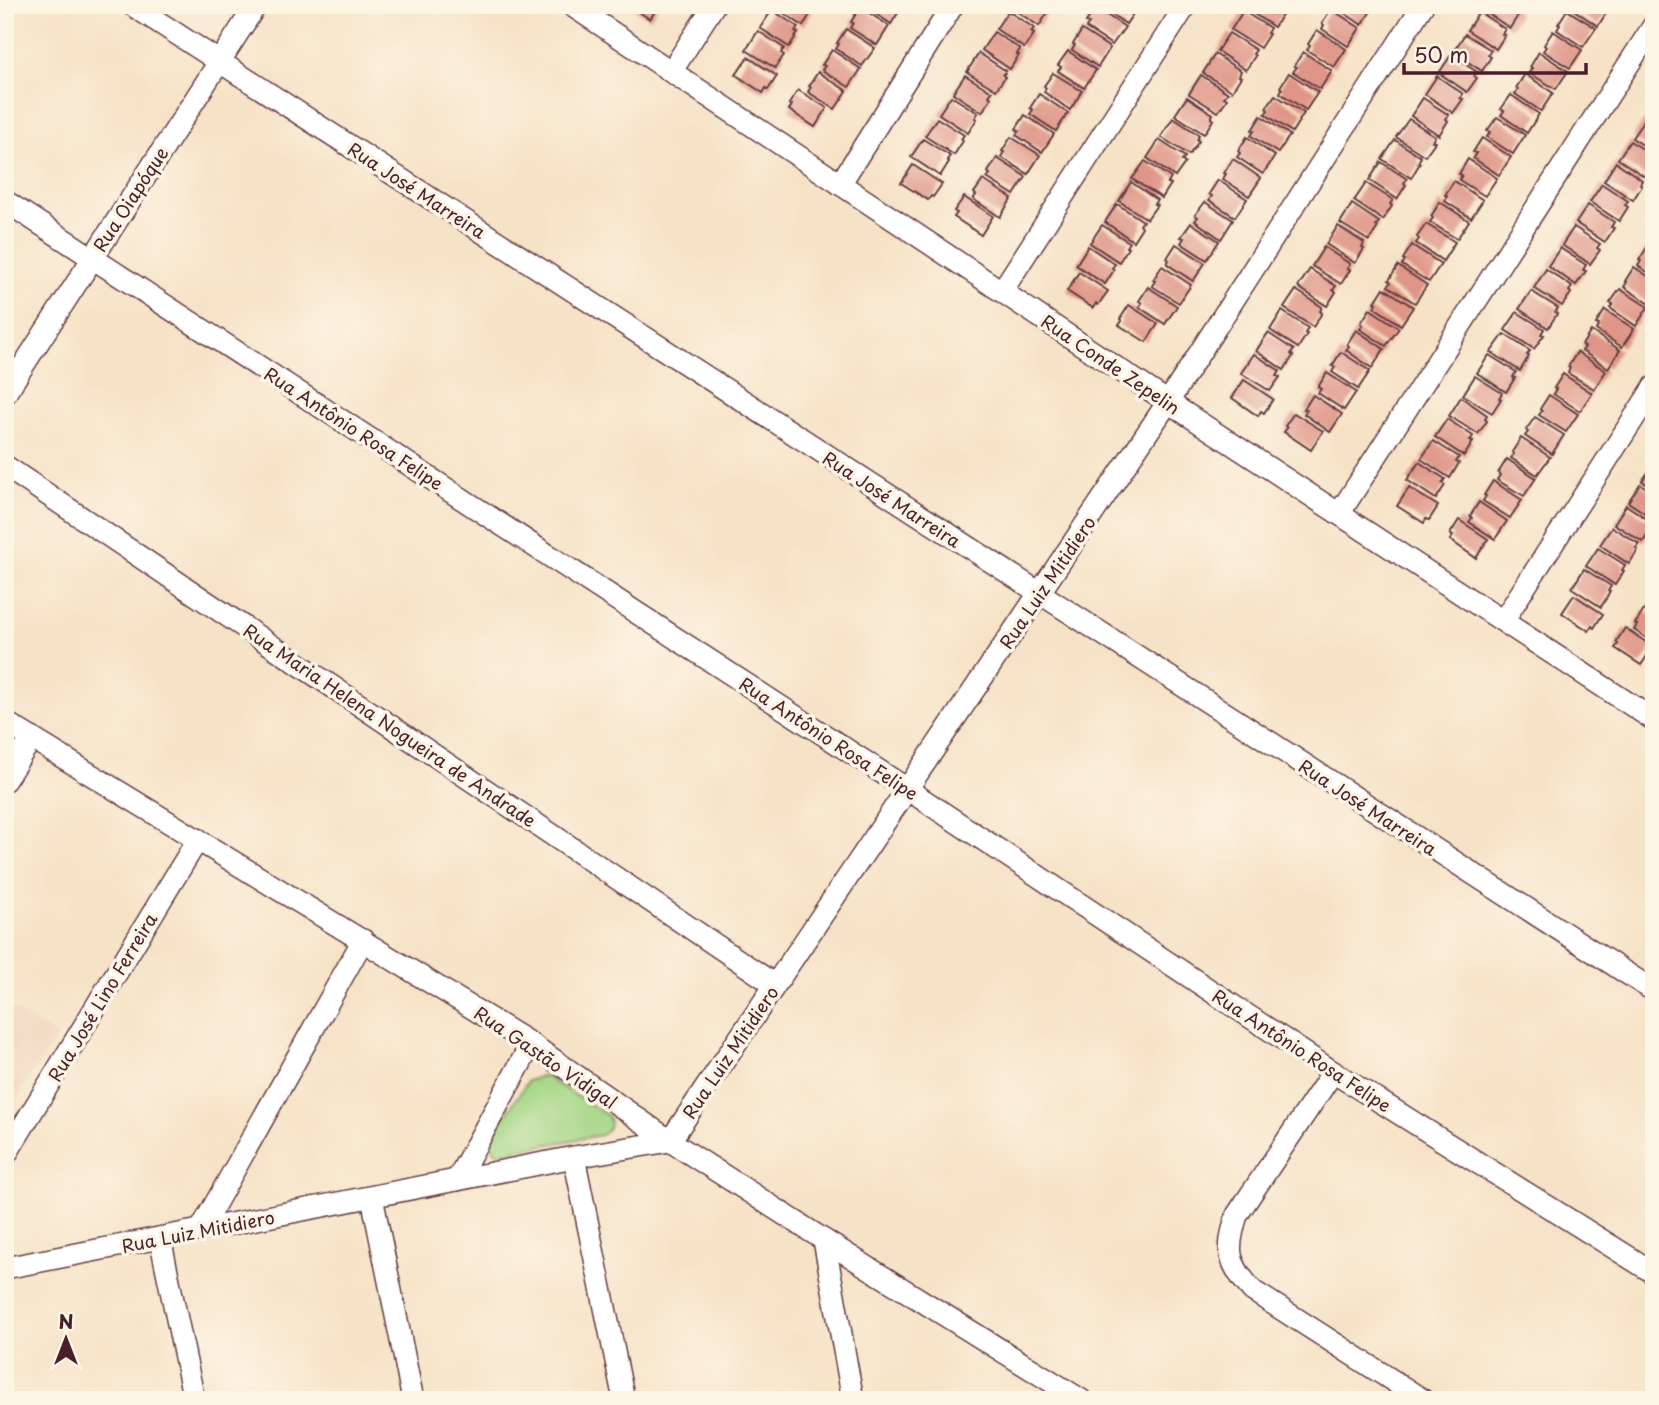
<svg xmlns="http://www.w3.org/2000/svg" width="1659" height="1405" font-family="'Playpen Sans',sans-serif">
<rect width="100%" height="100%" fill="#fcf5e5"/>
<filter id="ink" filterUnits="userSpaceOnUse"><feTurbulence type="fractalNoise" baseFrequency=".0143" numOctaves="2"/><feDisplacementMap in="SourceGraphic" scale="14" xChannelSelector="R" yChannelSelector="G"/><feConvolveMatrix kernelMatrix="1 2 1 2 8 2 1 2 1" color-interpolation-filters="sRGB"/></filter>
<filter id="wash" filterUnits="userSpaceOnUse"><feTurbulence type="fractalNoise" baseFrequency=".00686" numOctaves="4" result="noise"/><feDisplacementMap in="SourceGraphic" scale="28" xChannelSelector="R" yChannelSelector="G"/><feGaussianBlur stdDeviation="1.57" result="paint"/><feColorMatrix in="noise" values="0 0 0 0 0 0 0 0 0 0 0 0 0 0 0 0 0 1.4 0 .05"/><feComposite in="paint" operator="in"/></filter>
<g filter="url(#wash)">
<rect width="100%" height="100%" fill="#f6e2c6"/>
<path fill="#f1d5bd" d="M5 1004 57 1036 5 1117Z"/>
<path fill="#a2d584" stroke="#767a58" stroke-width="2" d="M541 1076 546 1077 608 1116C612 1124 609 1131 601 1135L500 1153 496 1152 490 1142 491 1136 528 1081Z"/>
<g id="blocks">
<g fill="#df9587">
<path d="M628 5H659L650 19Z"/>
<path d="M772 5H813L810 10 812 11 803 26Z"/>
<path d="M863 5H903L891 24Z"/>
<path d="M1011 5H1046L1045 11 1048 12 1039 26 1010 7Z"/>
<path d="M1098 5H1139L1126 24Z"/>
<path d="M1247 5H1281L1284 7 1281 11 1283 13 1274 27 1245 8Z"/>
<path d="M1337 5H1373L1374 6 1362 25 1336 7Z"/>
<path d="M1483 5H1515L1519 8 1517 12 1519 14 1510 28 1481 9Z"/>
<path d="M1573 5H1607L1610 7 1598 26 1571 8Z"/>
<path d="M860 7 889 26 877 45 850 28 853 23 851 22Z"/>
<path d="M1096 8 1125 27 1112 45 1086 28 1089 24 1086 22Z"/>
<path d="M1331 9 1360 28 1348 46 1322 29 1324 25 1322 23Z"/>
<path d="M772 10 798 27 795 32 798 33 789 47 760 28Z"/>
<path d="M1567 10 1596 28 1583 47 1557 30 1560 25 1558 24Z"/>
<path d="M1008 11 1034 28 1031 32 1034 34 1024 48 996 29Z"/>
<path d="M1243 11 1270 28 1267 33 1269 34 1260 48 1231 30Z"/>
<path d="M1479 12 1505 29 1502 34 1505 35 1496 49 1467 30Z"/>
<path d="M846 29 875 48 862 66 836 49 839 44 837 43Z"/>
<path d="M1082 30 1110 48 1098 67 1072 50 1075 45 1073 44Z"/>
<path d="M1317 30 1346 49 1334 67 1307 50 1310 46 1308 44Z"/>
<path d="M758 31 784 48 781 53 784 55 775 68 746 50Z"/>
<path d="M1553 31 1582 50 1570 68 1543 51 1546 47 1544 45Z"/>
<path d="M994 32 1020 49 1017 54 1019 55 1010 69 982 50Z"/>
<path d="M1229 33 1256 50 1253 54 1255 56 1246 70 1217 51Z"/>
<path d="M1465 34 1491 50 1488 55 1491 57 1482 71 1453 52Z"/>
<path d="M832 50 861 69 849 87 822 70 825 66 822 65Z"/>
<path d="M1068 51 1096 70 1084 88 1058 71 1061 67 1058 65Z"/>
<path d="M1303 52 1332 71 1320 89 1293 72 1297 67 1294 66Z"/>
<path d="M1539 52 1568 71 1556 89 1529 73 1532 68 1530 67Z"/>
<path d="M979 53 1006 71 1003 75 1005 77 996 90 967 72Z"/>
<path d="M1215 54 1241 71 1239 76 1241 77 1232 91 1203 73Z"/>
<path d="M1451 55 1477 72 1474 76 1477 78 1467 92 1439 73Z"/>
<path d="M748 57 777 76 768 90 766 88 763 93 736 75Z"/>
<path d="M818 72 847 91 835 109 808 92 811 87 809 86Z"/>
<path d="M1053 73 1082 91 1070 110 1044 92 1046 88 1044 86Z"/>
<path d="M1289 73 1318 92 1306 110 1280 93 1282 89 1280 87Z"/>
<path d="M1525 74 1553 93 1541 111 1515 94 1518 89 1516 88Z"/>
<path d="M965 75 992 92 989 96 991 98 982 112 953 93Z"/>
<path d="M1201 75 1228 93 1224 97 1227 99 1218 112 1189 94Z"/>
<path d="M1437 76 1463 94 1460 98 1463 99 1453 113 1425 94Z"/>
<path d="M798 90 827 108 815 127 789 110 792 105 789 104Z"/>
<path d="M1039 94 1068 113 1056 131 1030 114 1033 110 1030 108Z"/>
<path d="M1275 95 1304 113 1292 132 1265 114 1268 110 1266 108Z"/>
<path d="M1511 95 1539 114 1527 133 1501 115 1504 111 1501 109Z"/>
<path d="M951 96 978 113 975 118 977 119 968 133 939 114Z"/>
<path d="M1187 97 1213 114 1211 118 1213 120 1204 134 1175 115Z"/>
<path d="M1423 98 1449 115 1446 119 1448 121 1439 135 1411 116Z"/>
<path d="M1025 115 1054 134 1042 152 1016 135 1019 131 1016 129Z"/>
<path d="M1261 116 1290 135 1278 153 1251 136 1254 131 1252 130Z"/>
<path d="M1497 117 1525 135 1513 154 1487 137 1490 132 1487 131Z"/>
<path d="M937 118 964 135 961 139 963 141 954 155 925 136Z"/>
<path d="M1173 118 1199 135 1197 140 1199 141 1189 155 1161 137Z"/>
<path d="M1409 119 1435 136 1432 141 1435 142 1425 156 1396 137Z"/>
<path d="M1644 120 1654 126V152L1632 138Z"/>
<path d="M1011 137 1040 155 1028 174 1001 157 1004 152 1002 151Z"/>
<path d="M1247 137 1275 156 1263 174 1237 157 1240 153 1238 151Z"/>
<path d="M1482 138 1511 157 1499 175 1473 158 1476 153 1473 152Z"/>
<path d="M923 139 950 156 947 160 949 162 940 176 911 157Z"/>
<path d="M1159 140 1185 157 1182 161 1185 163 1175 177 1147 158Z"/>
<path d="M1395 140 1421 157 1418 162 1420 163 1411 178 1382 159Z"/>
<path d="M1630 141 1654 156V168L1647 178 1618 159Z"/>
<path d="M997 158 1026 177 1014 195 987 178 990 174 988 172Z"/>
<path d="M1233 159 1261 178 1249 196 1223 179 1226 174 1224 173Z"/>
<path d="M1468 159 1497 178 1485 196 1459 180 1462 175 1459 174Z"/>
<path d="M1145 161 1171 178 1168 183 1171 184 1162 198 1132 179Z"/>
<path d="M1381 162 1407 179 1404 183 1406 185 1397 199 1369 180Z"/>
<path d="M1616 162 1642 180 1640 184 1642 186 1633 200 1604 181Z"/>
<path d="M913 165 942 184 933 197 931 196 928 200 901 183Z"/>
<path d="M983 180 1012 198 1000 217 973 199 976 195 974 193Z"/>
<path d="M1218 180 1247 199 1235 217 1209 200 1212 196 1209 194Z"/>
<path d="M1454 181 1483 200 1471 218 1445 201 1447 196 1445 195Z"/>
<path d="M1131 182 1157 200 1154 204 1157 205 1147 219 1119 201Z"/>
<path d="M1366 183 1393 200 1390 204 1392 206 1383 220 1354 201Z"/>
<path d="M1602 184 1628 201 1625 205 1628 207 1619 221 1590 202Z"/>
<path d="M964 197 993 216 981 235 954 217 957 213 954 211Z"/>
<path d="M1205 202 1233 220 1221 239 1195 221 1198 217 1195 215Z"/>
<path d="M1440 202 1469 221 1457 239 1430 222 1433 218 1431 216Z"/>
<path d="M1117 204 1143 221 1140 225 1142 227 1133 241 1105 222Z"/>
<path d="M1352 204 1379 222 1376 226 1378 227 1369 241 1340 223Z"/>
<path d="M1588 205 1614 222 1611 227 1614 228 1605 242 1576 223Z"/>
<path d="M1191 223 1219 241 1207 260 1181 243 1184 238 1181 237Z"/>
<path d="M1426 224 1455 242 1443 261 1416 243 1419 239 1417 237Z"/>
<path d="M1102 225 1129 242 1126 247 1128 248 1119 262 1090 243Z"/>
<path d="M1338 226 1364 243 1362 248 1364 249 1355 263 1326 244Z"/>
<path d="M1574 227 1600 244 1597 248 1600 250 1590 264 1562 245Z"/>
<path d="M1176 244 1205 263 1193 281 1167 264 1169 260 1167 258Z"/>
<path d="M1412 245 1441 264 1429 282 1402 265 1405 260 1403 259Z"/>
<path d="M1088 246 1115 264 1112 268 1114 270 1105 284 1076 265Z"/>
<path d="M1648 246 1654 250V276L1638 266 1641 261 1639 260Z"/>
<path d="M1324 247 1350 264 1347 269 1350 270 1341 284 1312 266Z"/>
<path d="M1560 248 1586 265 1583 270 1586 271 1576 285 1548 266Z"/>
<path d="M1162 266 1191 285 1179 303 1152 286 1155 281 1153 280Z"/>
<path d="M1398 266 1427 285 1415 303 1388 286 1391 282 1389 280Z"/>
<path d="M1634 267 1654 280V299L1650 304 1624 287 1627 282 1625 281Z"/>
<path d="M1310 269 1336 286 1333 290 1336 292 1327 306 1298 287Z"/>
<path d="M1546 269 1572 287 1569 291 1571 293 1562 306 1534 288Z"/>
<path d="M1079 272 1108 291 1098 305 1096 303 1093 308 1067 291Z"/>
<path d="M1148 287 1177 306 1165 324 1139 307 1142 303 1139 301Z"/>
<path d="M1384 288 1413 307 1401 325 1374 307 1377 303 1375 302Z"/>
<path d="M1620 289 1648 307 1636 326 1610 308 1613 304 1610 303Z"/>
<path d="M1296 290 1322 307 1320 311 1322 313 1313 327 1284 308Z"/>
<path d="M1531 291 1558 308 1555 312 1557 314 1548 328 1519 309Z"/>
<path d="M1129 305 1158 324 1146 342 1119 325 1122 321 1120 319Z"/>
<path d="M1370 309 1399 328 1386 346 1360 329 1363 325 1361 323Z"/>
<path d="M1605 310 1634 329 1622 347 1596 330 1599 325 1596 324Z"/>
<path d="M1282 311 1308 328 1305 333 1307 334 1298 348 1270 330Z"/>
<path d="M1517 312 1544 329 1541 334 1544 335 1534 349 1505 330Z"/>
<path d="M1356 330 1384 349 1372 368 1346 350 1349 346 1347 344Z"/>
<path d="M1591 331 1620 350 1608 368 1582 351 1585 347 1582 345Z"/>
<path d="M1268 333 1294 350 1291 354 1293 356 1284 370 1256 351Z"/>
<path d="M1504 334 1530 351 1527 355 1529 356 1520 371 1491 352Z"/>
<path d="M1341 352 1370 371 1358 389 1332 372 1335 367 1332 366Z"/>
<path d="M1577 352 1606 371 1594 389 1568 373 1570 368 1568 367Z"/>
<path d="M1254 354 1280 371 1277 376 1280 377 1270 391 1241 373Z"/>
<path d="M1489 355 1516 372 1513 377 1515 378 1506 392 1477 373Z"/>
<path d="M1327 373 1356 392 1344 410 1318 393 1321 389 1318 387Z"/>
<path d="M1563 374 1592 393 1580 411 1553 394 1556 389 1554 388Z"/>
<path d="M1475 376 1502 393 1499 398 1501 399 1492 413 1463 395Z"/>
<path d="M1244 380 1273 399 1264 413 1261 411 1258 416 1232 398Z"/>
<path d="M1313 395 1342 414 1330 432 1304 414 1307 410 1304 409Z"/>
<path d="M1549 395 1578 414 1566 432 1539 415 1542 411 1540 409Z"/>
<path d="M1461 397 1487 415 1485 419 1487 421 1478 434 1449 416Z"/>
<path d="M1294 413 1323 431 1311 450 1284 432 1287 428 1285 426Z"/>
<path d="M1535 417 1564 435 1552 454 1525 436 1528 432 1526 430Z"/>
<path d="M1447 419 1473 436 1470 441 1473 442 1464 456 1435 437Z"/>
<path d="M1521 438 1550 457 1537 475 1511 458 1514 454 1512 452Z"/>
<path d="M1433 441 1459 457 1456 462 1459 463 1450 478 1421 459Z"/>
<path d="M1507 459 1536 478 1524 496 1497 480 1500 475 1498 473Z"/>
<path d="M1419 462 1445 479 1442 483 1445 485 1436 499 1407 480Z"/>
<path d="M1654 464V488L1642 481Z"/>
<path d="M1493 481 1522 500 1510 518 1483 501 1486 496 1484 495Z"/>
<path d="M1640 484 1654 492V519L1628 502Z"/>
<path d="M1409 488 1438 506 1429 520 1426 519 1424 523 1397 506Z"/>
<path d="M1479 502 1507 521 1495 539 1469 522 1472 518 1470 516Z"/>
<path d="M1626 505 1653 523 1650 527 1652 528 1643 542 1614 524Z"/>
<path d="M1459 520 1488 539 1476 558 1450 540 1453 536 1450 534Z"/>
<path d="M1612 527 1639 544 1636 548 1638 550 1629 564 1600 545Z"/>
<path d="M1598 548 1625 565 1622 570 1624 571 1615 585 1586 566Z"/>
<path d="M1584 569 1611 586 1608 591 1610 592 1601 607 1572 588Z"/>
<path d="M1574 595 1603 614 1594 628 1592 626 1589 631 1562 613Z"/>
<path d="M1644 610 1654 616V643L1634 630 1637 625 1635 624Z"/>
<path d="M1625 628 1653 647 1641 665 1615 648 1618 644 1616 642Z"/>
</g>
</g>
</g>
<g filter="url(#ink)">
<use href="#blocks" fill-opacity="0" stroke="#643c42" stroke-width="2"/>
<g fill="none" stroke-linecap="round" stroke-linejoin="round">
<g stroke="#643c42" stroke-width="24">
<g id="minor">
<path d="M132 5 1654 991"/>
<path d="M571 5 1168 402 1654 720"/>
<path d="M671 72 714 5"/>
<path d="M840 184 953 5"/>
<path d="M5 201 907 789 1333 1072 1654 1273"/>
<path d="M1002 291 1186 5"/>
<path d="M5 394 256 5"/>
<path d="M5 466 775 985"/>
<path d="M1339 514 1654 25"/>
<path d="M1503 621 1654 387"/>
<path d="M5 722 531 1044 670 1141 824 1240 1081 1400"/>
<path d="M5 780 32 738"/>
<path d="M1333 1072 1237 1215C1226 1250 1227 1263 1253 1291L1423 1400"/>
<path d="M5 1156 198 839"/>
<path d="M574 1157 624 1400"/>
<path d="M457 1180 531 1044"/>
<path d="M372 1197 413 1400"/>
<path d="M200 1231 363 940"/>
<path d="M160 1238 194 1400"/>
<path d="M824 1240 853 1400"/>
<path d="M5 1268 574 1157 670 1141 1168 402 1423 5"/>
</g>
</g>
<use href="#minor" stroke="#fff" stroke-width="21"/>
</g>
</g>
<g text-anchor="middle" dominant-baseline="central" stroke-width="7" stroke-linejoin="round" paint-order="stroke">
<g font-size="18" fill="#4a1f2b" stroke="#fcf5e5">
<text transform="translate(417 190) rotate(33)">Rua José Marreira</text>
<text transform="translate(130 199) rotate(-57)">Rua Oiapóque</text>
<text transform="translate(1111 364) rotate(34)">Rua Conde Zepelin</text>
<text transform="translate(354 428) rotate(33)">Rua Antônio Rosa Felipe</text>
<text transform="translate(892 499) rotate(33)">Rua José Marreira</text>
<text transform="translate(1047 582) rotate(-56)">Rua Luiz Mitidiero</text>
<text transform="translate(390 725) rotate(34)">Rua Maria Helena Nogueira de Andrade</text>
<text transform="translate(829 738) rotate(33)">Rua Antônio Rosa Felipe</text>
<text transform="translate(1368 807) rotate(33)">Rua José Marreira</text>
<text transform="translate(102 997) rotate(-59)">Rua José Lino Ferreira</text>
<text transform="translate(1302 1050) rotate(33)">Rua Antônio Rosa Felipe</text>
<text transform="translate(730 1052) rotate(-56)">Rua Luiz Mitidiero</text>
<text transform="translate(546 1057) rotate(34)">Rua Gastão Vidigal</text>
<text transform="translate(198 1231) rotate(-11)">Rua Luiz Mitidiero</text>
</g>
</g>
<rect width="1659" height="1405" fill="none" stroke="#fcf5e5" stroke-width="28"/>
<g transform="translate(66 1339)" stroke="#fcf5e5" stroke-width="5" paint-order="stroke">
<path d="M0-5L12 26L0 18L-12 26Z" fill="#4a1f2b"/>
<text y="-10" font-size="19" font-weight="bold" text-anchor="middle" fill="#4a1f2b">N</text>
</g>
<path d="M1404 63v10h182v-10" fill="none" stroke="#4a1f2b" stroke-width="3.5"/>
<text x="1414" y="63" font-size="21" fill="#4a1f2b" stroke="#fcf5e5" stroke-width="5" paint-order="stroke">50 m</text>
</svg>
